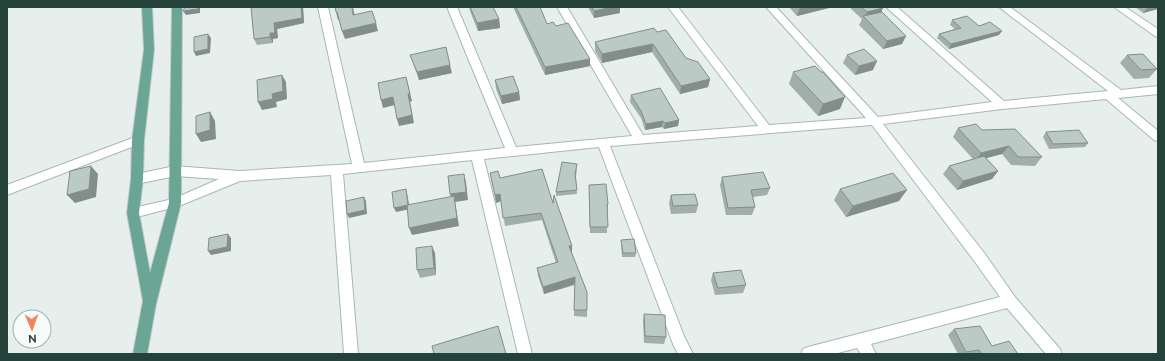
<svg xmlns="http://www.w3.org/2000/svg" width="1165" height="361" font-family="Raleway,sans-serif">
<rect width="100%" height="100%" fill="#e6efeb"/>
<g fill="none" stroke-linecap="round" stroke-linejoin="round">
<g stroke="#a8b8b2" stroke-width="2">
<g id="minor">
<path d="M318 7H328L364 163 505 148 447 7H457L516 147 632 136 557 7H567L643 135 758 126 668 7H678L769 125 866 118 766 7H776L878 117 992 102 886 7H897L1004 101 1108 91 999 7H1010L1121 90 1158 86V94L1118 98 1158 131V141L1154 140 1106 99 1002 109 883 124 985 254 1015 297 1060 349 1062 354H1046L1007 308 871 344 876 354H861L857 348 834 354H801L803 349 808 347 1000 297 975 262 872 125 610 146 684 336 693 354H678L673 344 599 147 484 159 532 354H518L472 160 343 174 358 354H344L331 175 240 181 179 206 133 218 129 217 127 213 129 209 173 199 219 179 175 176 137 184 133 182 131 179 133 176 137 174 175 166 239 171 352 164Z"/>
<path d="M1114 7H1125L1158 29V37L1155 36Z"/>
<path d="M138 136 142 137 144 140 142 143 7 195V185Z"/>
</g>
</g>
<g stroke="#c2cac8" stroke-width="2">
<path id="major" d="M142 7H152L154 50 144 140 143 179 139 213 150 273 169 203 172 7H182L181 203 156 304 147 354H133L143 301 127 213 131 179 132 140 144 50Z"/>
</g>
<use href="#minor" fill="#fff" fill-rule="evenodd"/>
<use href="#major" fill="#6aa596" fill-rule="evenodd"/>
</g>
<g fill="#a1aea9">
<path d="M251 7H303L304 23 277 29 278 38 273 39V43L257 45 254 39Z"/>
<path d="M469 7H493L499 19 500 28 478 31 470 11Z"/>
<path d="M513 7H540L547 24 556 26 590 59V66L545 75Z"/>
<path d="M588 7H620V13L594 18Z"/>
<path d="M789 7H833L797 16Z"/>
<path d="M851 7H882V12L902 44 883 49 859 25 862 19 851 9Z"/>
<path d="M1135 7H1158V9L1143 13Z"/>
<path d="M952 20 979 26 999 35 949 49 937 38 939 34 955 29 950 25Z"/>
<path d="M657 32 710 79 708 87 680 94 652 52 602 63 595 51V42Z"/>
<path d="M410 55 452 73 419 80 413 63Z"/>
<path d="M847 55 873 70 855 75 843 63Z"/>
<path d="M1127 55 1157 69 1149 78 1134 79 1120 63Z"/>
<path d="M793 72 840 109 818 116 789 84Z"/>
<path d="M495 80 519 92 520 100 502 104 496 89Z"/>
<path d="M631 95 679 120 678 126 664 129 662 127 645 130 641 118 630 102Z"/>
<path d="M958 128 982 130 1042 157 1035 166 1011 165 1002 154 986 158 998 171 992 179 957 190 943 174 949 166 973 159 953 137Z"/>
<path d="M1046 132 1088 143 1085 147 1049 149 1043 137Z"/>
<path d="M577 168 576 177 577 194 556 196V192Z"/>
<path d="M490 173 553 203 572 246V253H571L587 292V317L574 316 575 285 544 294 538 276 537 268 556 263 542 220 505 226 501 201 496 203Z"/>
<path d="M722 177 770 188 767 195 753 197 755 207 752 215H726L720 185Z"/>
<path d="M840 189 899 201 846 217 834 200Z"/>
<path d="M589 191 608 204V211H607V233H590Z"/>
<path d="M671 195 698 205 696 213 671 214 669 203Z"/>
<path d="M621 240 636 253 635 257H622L621 244Z"/>
<path d="M435 253 436 275 420 278 417 270Z"/>
<path d="M713 273 746 285 743 293 715 295 711 280Z"/>
<path d="M644 314 666 337 664 344 644 343 643 321Z"/>
<path d="M954 329 992 346 1018 354H958L948 335Z"/>
</g>
<g fill="#838d89">
<path d="M198 7H200V13L186 15 183 11Z"/>
<path d="M301 7H303L304 23 277 29 278 38 273 39V43L270 37V33L274 23Z"/>
<path d="M352 7H353L356 23 353 15Z"/>
<path d="M612 7H620V13L594 18V11Z"/>
<path d="M800 7H833L797 16Z"/>
<path d="M1148 7H1158V9L1143 13Z"/>
<path d="M883 8 879 17 864 18 867 12Z"/>
<path d="M336 12H337L340 20H338Z"/>
<path d="M499 19 500 28 478 31 477 23Z"/>
<path d="M376 23 378 31 345 39 342 31Z"/>
<path d="M1002 31 999 35 949 49 951 44Z"/>
<path d="M208 34 211 38 210 53 196 56 194 52Z"/>
<path d="M906 36 902 44 883 49 887 41Z"/>
<path d="M653 44 652 52 602 63V54Z"/>
<path d="M590 59V66L545 75V67Z"/>
<path d="M877 61 873 70 855 75 859 66Z"/>
<path d="M450 65 452 73 419 80 417 72Z"/>
<path d="M282 75 286 82 287 99 276 102 277 107 262 110 258 102 272 94Z"/>
<path d="M406 77 412 101 410 102 414 123 399 126 397 119 408 94Z"/>
<path d="M710 79 708 87 680 94 681 86Z"/>
<path d="M519 92 520 100 502 104 501 96Z"/>
<path d="M393 97 395 105 383 108 381 100Z"/>
<path d="M845 97 840 109 818 116 823 104Z"/>
<path d="M210 112 215 121 216 139 201 142 196 134Z"/>
<path d="M679 120 678 126 664 129 665 123Z"/>
<path d="M663 121 662 127 645 130 646 124Z"/>
<path d="M1009 146 1002 154 975 161 981 153Z"/>
<path d="M91 166 98 174 96 197 75 203 67 195Z"/>
<path d="M998 171 992 179 957 190 963 181Z"/>
<path d="M464 174 466 182 468 200 455 202 459 226 412 235 409 228 452 202 450 194Z"/>
<path d="M406 189 407 193 410 209 396 212 394 208Z"/>
<path d="M907 190 899 201 846 217 853 206Z"/>
<path d="M500 194 501 201 496 203 495 195Z"/>
<path d="M364 197 366 201 367 214 349 218 347 214Z"/>
<path d="M228 234 231 238V251L211 255 208 251Z"/>
<path d="M432 246 435 253 436 275 434 268Z"/>
<path d="M569 246H572V253L569 254Z"/>
<path d="M575 277V284L544 294 543 287Z"/>
</g>
<g fill="#bbcac4" stroke="#838d89">
<path d="M185 7H198V9L183 11Z"/>
<path d="M251 7H301L302 18 274 23 275 33H270V37L254 39Z"/>
<path d="M335 7H352L353 15 372 11 376 23 342 31 337 12H336Z"/>
<path d="M470 7H493L499 19 477 23Z"/>
<path d="M516 7H540L547 24 553 22 556 26 568 23 590 59 545 67Z"/>
<path d="M592 7H612L594 11Z"/>
<path d="M861 7H882L883 8 867 12Z"/>
<path d="M882 12 906 36 887 41 863 16Z"/>
<path d="M967 16 979 26 990 22 1002 31 951 44 939 34 961 28 952 20Z"/>
<path d="M654 28 657 32 666 30 686 58 698 62 710 79 681 86 653 44 602 54 595 42Z"/>
<path d="M208 34V49L194 52V37Z"/>
<path d="M446 47 450 65 417 72 410 55Z"/>
<path d="M864 49 877 61 859 66 847 55Z"/>
<path d="M1143 54 1157 69 1141 70 1127 55Z"/>
<path d="M815 66 821 72H823L845 97 823 104 793 72Z"/>
<path d="M282 75 283 91 272 94 273 99 258 102 257 80Z"/>
<path d="M513 76 519 92 501 96 495 80Z"/>
<path d="M406 77 410 94H408L412 115 397 119 393 97 381 100 378 83Z"/>
<path d="M660 88 679 120 665 123 663 121 646 124 641 111 631 95Z"/>
<path d="M210 112V130L196 134V116Z"/>
<path d="M976 124 982 130 1015 129 1042 157H1018L1009 146 981 153 958 128Z"/>
<path d="M1079 130 1088 143 1053 144 1046 132Z"/>
<path d="M984 156 998 171 963 181 949 166Z"/>
<path d="M562 162 577 164 575 174 577 190 556 192Z"/>
<path d="M91 166 89 189 67 195 70 171Z"/>
<path d="M542 169 553 203 554 195 572 246H569L587 292V310H574L575 277 543 287 537 268 558 262 541 213 503 218 500 194 495 195 490 173 498 171 500 178Z"/>
<path d="M763 172 770 188 751 190 755 207 728 208 722 177Z"/>
<path d="M893 173 907 190 853 206 840 189Z"/>
<path d="M464 174 466 192 450 194 448 176Z"/>
<path d="M606 184 608 204H607L608 227H590L589 185Z"/>
<path d="M406 189 408 205 394 208 392 192Z"/>
<path d="M695 194 698 205 673 206 671 195Z"/>
<path d="M454 196 457 218 409 228 407 205Z"/>
<path d="M364 197 365 210 347 214 346 201Z"/>
<path d="M228 234 227 247 208 251 209 238Z"/>
<path d="M634 239 636 253H623L621 240Z"/>
<path d="M432 246 434 268 417 270 416 248Z"/>
<path d="M741 270 746 285 718 288 713 273Z"/>
<path d="M644 314 665 315 666 337 645 336Z"/>
<path d="M498 326 506 354H434L432 346Z"/>
<path d="M980 326 992 346 1009 341 1018 354H982L979 350 966 352 954 329Z"/>
</g>
<rect width="1165" height="361" fill="none" stroke="#24423a" stroke-width="16"/>
<g transform="translate(32 329) rotate(178)"><circle r="19" fill="#f7fbf9" stroke="#a3b1ad"/>
<path d="M0-3L7 15L0 10L-7 15Z" fill="#f4845f"/>
<text y="-6" font-size="11" font-weight="bold" text-anchor="middle" fill="#24423a">N</text>
</g>
</svg>
